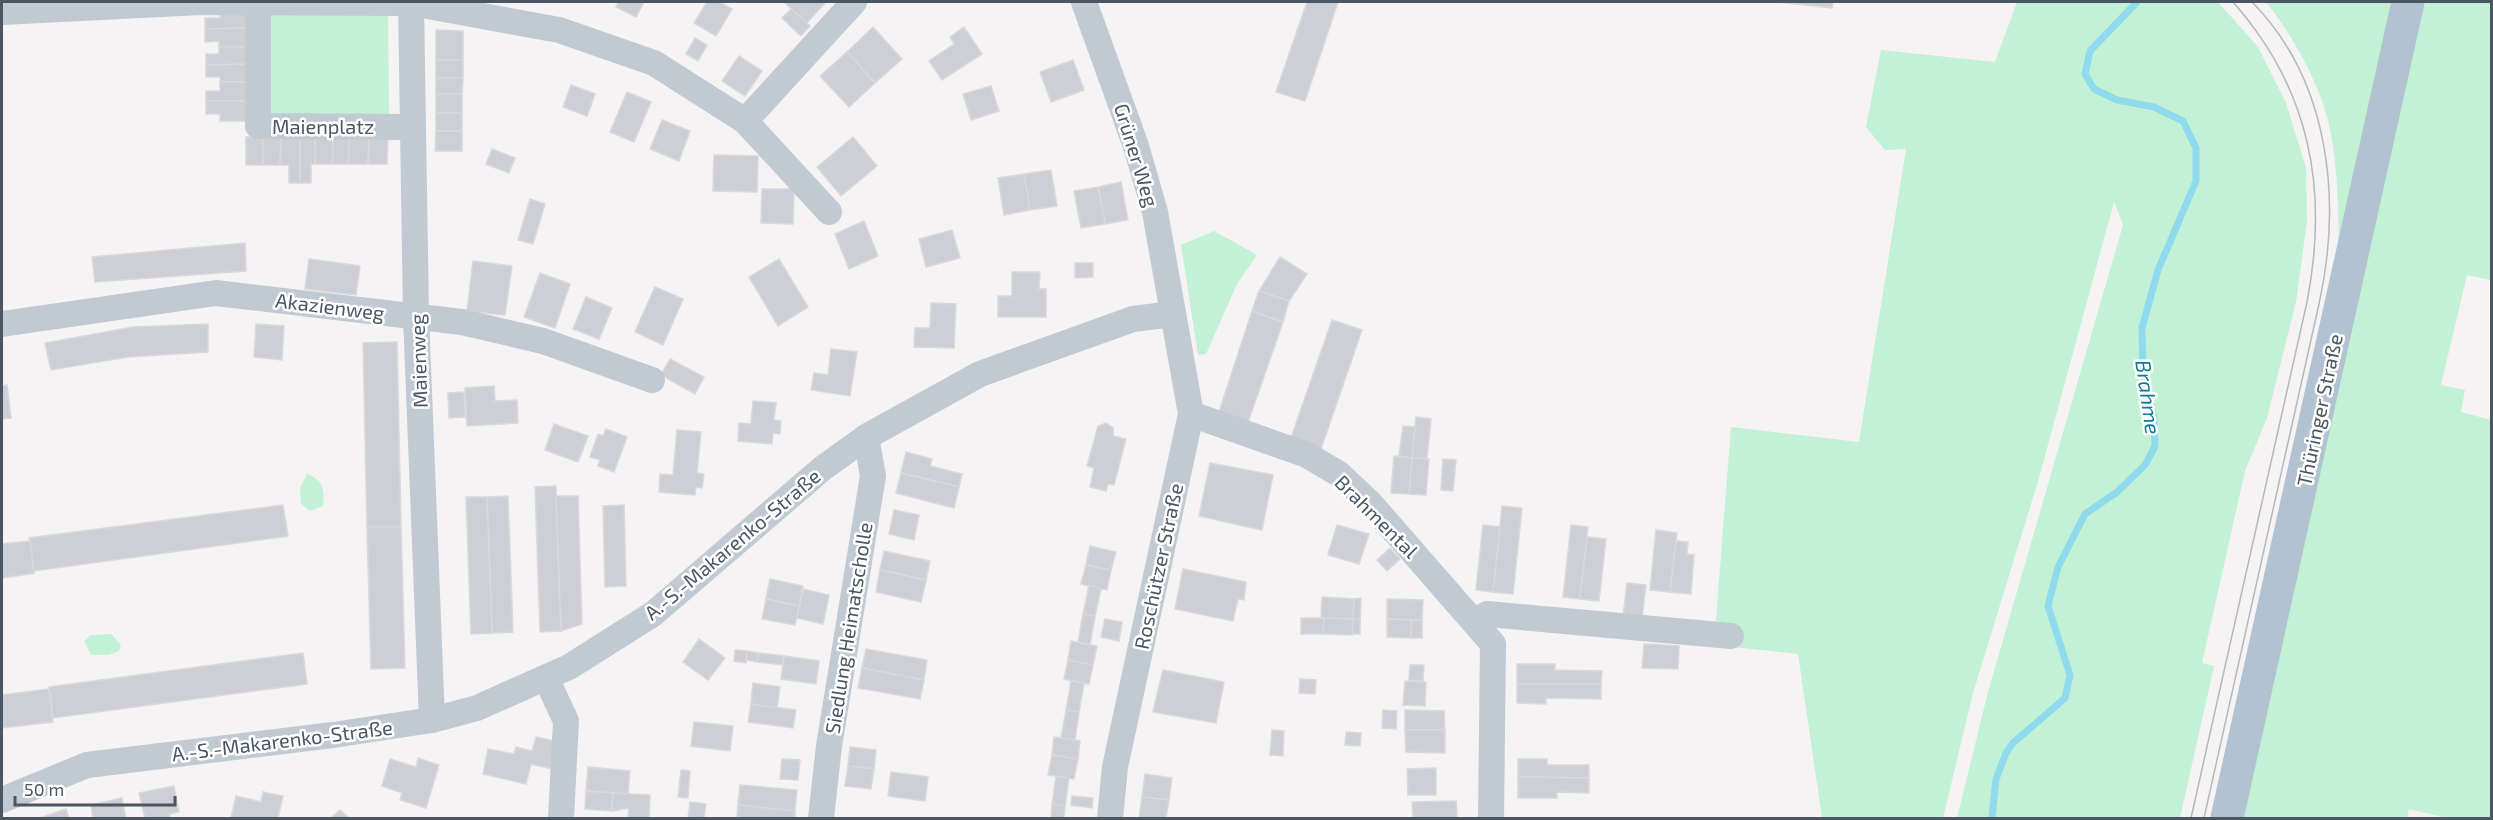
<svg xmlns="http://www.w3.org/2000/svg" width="2493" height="820" font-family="'Exo 2',sans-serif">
<rect width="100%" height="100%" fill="#f5f3f3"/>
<g fill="#c3f1d5">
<path d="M2017 2H2218L2258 47 2286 103 2306 168 2307 221 2296 302 2267 418 2245 471 2202 663 2214 666 2180 818H1957L1988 692 2123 225 2114 202 2039 478 1973 693 1943 818H1822L1798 654 1714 645 1731 427 1859 442 1906 149 1885 150 1866 127 1881 50 1995 62Z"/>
<path d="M2266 2H2393L2339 249C2338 209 2338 168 2330 129 2322 87 2292 34 2266 2Z"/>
<path d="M2423 2H2491V280L2467 275 2441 385 2465 390 2461 412 2491 420V818H2447L2409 809 2407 818H2239Z"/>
<path d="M388 10 389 117 268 118 267 11Z"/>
<path d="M1214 231 1257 255 1238 282 1206 354 1198 355 1181 245Z"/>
<path d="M307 474C323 480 325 490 323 506L310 511 301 504 300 488Z"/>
<path d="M111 634 121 645 119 651 108 655H91L84 641 91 635Z"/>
</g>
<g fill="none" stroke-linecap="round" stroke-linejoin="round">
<path stroke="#90daee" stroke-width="7" d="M1992 818 1996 779 2006 753 2013 743 2065 698 2070 675 2048 606 2058 567 2085 514 2117 492 2145 465 2155 446 2154 418 2143 372 2142 328 2158 270 2196 181V148L2183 121 2154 107 2117 100 2094 89 2085 74 2090 51 2137 2"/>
</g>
<g fill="#cdcfd5" stroke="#d7d9de" stroke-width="1.5">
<path d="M618 2H644L636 17 616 7Z"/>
<path d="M707 2H719L732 9 716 36 694 23Z"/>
<path d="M784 2H826L807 23Z"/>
<path d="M1307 2H1338L1305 101 1276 92Z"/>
<path d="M1777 2H1833L1832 8Z"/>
<path d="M248 9V28L205 29V18H220V10Z"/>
<path d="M791 9 810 26 801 36 782 18Z"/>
<path d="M873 27 902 59 875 83 847 52Z"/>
<path d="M964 27 982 54 942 80 929 61 954 44 950 37Z"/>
<path d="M248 28V47H219V41L205 42V29Z"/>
<path d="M436 30 463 31V60H436Z"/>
<path d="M695 38 707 45 698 61 686 54Z"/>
<path d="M219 47H248V64L206 65V54H219Z"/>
<path d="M847 52 875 83 849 107 820 76Z"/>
<path d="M739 56 762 71 745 96 722 81Z"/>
<rect x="436" y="60" width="27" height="18"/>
<path d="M1073 60 1084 90 1051 102 1040 72Z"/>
<path d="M248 64 249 82H220V77H206V65Z"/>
<path d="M436 78H463L462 94H436Z"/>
<path d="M220 82H249V101H206V91H220Z"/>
<path d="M571 85 595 94 587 116 563 107Z"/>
<path d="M991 86 999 111 971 120 963 94Z"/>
<path d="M627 92 651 102 634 142 610 132Z"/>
<rect x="436" y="94" width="26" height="19"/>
<path d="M206 101H249V121H220V114H206Z"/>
<rect x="436" y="113" width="26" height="18"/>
<path d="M662 120 690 131 679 161 650 149Z"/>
<path d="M436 131H462V151H435Z"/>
<rect x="246" y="137" width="17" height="28"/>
<path d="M263 137H281L280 165H263Z"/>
<path d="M281 137H300V183H289V165H280Z"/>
<path d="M300 137H315V164H311V183H300Z"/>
<rect x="315" y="137" width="18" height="27"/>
<rect x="333" y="137" width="16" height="27"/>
<path d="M349 137H369L368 164H349Z"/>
<path d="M369 137H388L387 164H368Z"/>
<path d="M853 137 877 166 841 196 817 167Z"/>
<path d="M492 149 515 158 509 173 486 164Z"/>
<path d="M714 155 758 156 757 192 713 191Z"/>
<path d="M1051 170 1057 206 1030 210 1024 174Z"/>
<path d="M1024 174 1030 210 1004 215 998 178Z"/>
<path d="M1121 182 1128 220 1105 224 1098 187Z"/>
<path d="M1098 187 1105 224 1081 228 1074 191Z"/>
<path d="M762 189H794L793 224 761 223Z"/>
<path d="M530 199 545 204 533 244 518 240Z"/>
<path d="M864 221 878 256 849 269 835 234Z"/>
<path d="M952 230 960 258 926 267 919 239Z"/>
<path d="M245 243 246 271 95 282 92 257Z"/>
<path d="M1280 257 1307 274 1289 301 1259 291Z"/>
<path d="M309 259 360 266 356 295 305 289Z"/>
<path d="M779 259 808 307 778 326 749 277Z"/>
<path d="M473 261 512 266 505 315 467 311Z"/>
<path d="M1075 263H1093V277L1075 278Z"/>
<path d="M1012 272H1040L1039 289H1046V317H998V296H1012Z"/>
<path d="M540 273 570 284 555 328 524 317Z"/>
<path d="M655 287 683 299 663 345 635 332Z"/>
<path d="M1259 291 1289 301 1283 322 1252 311Z"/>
<path d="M586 297 612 308 599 339 573 329Z"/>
<path d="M931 303 956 304 954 348 914 347 915 328H930Z"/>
<path d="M1252 311 1283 322 1247 425 1218 415Z"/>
<path d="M1332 320 1362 330 1321 449 1291 438Z"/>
<path d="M208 324V352L128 357 51 370 45 343 133 327Z"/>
<path d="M256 324 284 326 282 360 254 357Z"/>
<path d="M397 342 401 527H367L363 343Z"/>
<path d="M831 349 857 352 850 396 811 390 814 373 828 375Z"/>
<path d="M670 359 704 377 695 394 661 375Z"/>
<path d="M7 385 11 418 2 419V386Z"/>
<path d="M494 386 495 401 517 400 518 423 467 426 465 388Z"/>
<path d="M464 392 465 417 449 418 448 393Z"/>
<path d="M753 401 776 403 774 420 781 421 780 434 773 433 772 444 738 441 739 423 751 424Z"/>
<path d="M1416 417 1431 419 1427 458H1412Z"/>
<path d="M1106 423 1113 428V436L1126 439 1114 485 1108 484 1106 491 1090 487 1094 468 1087 466 1098 426Z"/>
<path d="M554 424 588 436 578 462 545 450Z"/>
<path d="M1403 426 1415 427 1412 458 1399 456Z"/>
<path d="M606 429 627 437 614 472 598 466 600 460 590 457 598 434 603 436Z"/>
<path d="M677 430 701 432 697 473 704 474 702 488 696 487 695 495 659 492 660 474 673 475Z"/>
<path d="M906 452 932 459 930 466 962 474 959 487 901 473Z"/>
<path d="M1394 456 1412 458 1409 494 1391 493Z"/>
<path d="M1412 458 1429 459 1426 495 1409 494Z"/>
<path d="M1443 459 1456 460 1453 491 1441 490Z"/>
<path d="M1210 463 1273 475 1262 530 1199 516Z"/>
<path d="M901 473 959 487 954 508 896 493Z"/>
<path d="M556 486 561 631 540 632 535 487Z"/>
<path d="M508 496 513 632 492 633 487 497Z"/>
<path d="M556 496H578L582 624 561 631Z"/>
<path d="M466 497H487L492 633 471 634Z"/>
<path d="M283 505 288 536 34 571 29 538Z"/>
<path d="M624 505 626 586 605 587 603 506Z"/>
<path d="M1502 506 1522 508 1513 594 1493 592Z"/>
<path d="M894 510 919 515 914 540 889 534Z"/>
<path d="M1337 525 1369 534 1359 564 1328 555Z"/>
<path d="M1483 525 1500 527 1493 592 1476 590Z"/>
<path d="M1571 525 1588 527 1580 599 1563 597Z"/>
<path d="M367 527H401L405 668 371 669Z"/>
<path d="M1656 530 1677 533 1670 592 1650 590Z"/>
<path d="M1587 537 1606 539 1599 601 1580 599Z"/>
<path d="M30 541 34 573 2 578V544Z"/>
<path d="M1676 541 1688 542 1687 554 1694 555 1691 594 1670 592Z"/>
<path d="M1090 546 1116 552 1111 570 1086 565Z"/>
<path d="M1390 548 1400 559 1387 571 1377 560Z"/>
<path d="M884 551 930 561 926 580 880 570Z"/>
<path d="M1086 565 1111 570 1107 590 1081 584Z"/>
<path d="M1183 569 1246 582 1244 600 1238 599 1233 621 1175 609Z"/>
<path d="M880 570 926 580 921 602 876 592Z"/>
<path d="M770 579 803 586 799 606 766 599Z"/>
<path d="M1627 583 1646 585 1642 619 1623 617Z"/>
<path d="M1089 585 1101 589 1095 616 1083 614Z"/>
<path d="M803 589 829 595 823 624 797 618Z"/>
<path d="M1322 597 1354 599 1353 619 1321 618Z"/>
<path d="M1361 598 1360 620 1353 619 1354 599Z"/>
<path d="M766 599 799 606 795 625 762 619Z"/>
<path d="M1387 599 1423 600 1422 620 1387 619Z"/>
<path d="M1083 614 1095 616 1090 645 1078 642Z"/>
<path d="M1301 618H1324L1323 634H1301Z"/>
<path d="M1324 618 1353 619 1352 635 1323 634Z"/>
<path d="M1105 619 1122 622 1119 641 1101 637Z"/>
<path d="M1353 619 1360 620V634H1353Z"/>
<path d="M1387 619 1411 620V638L1387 637Z"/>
<rect x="1411" y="620" width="11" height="18"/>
<path d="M699 639 725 658 708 680 683 662Z"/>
<path d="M1071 641 1097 646 1093 665 1068 660Z"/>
<path d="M1644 644 1679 646 1678 669 1642 668Z"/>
<path d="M866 649 927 660 924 680 862 668Z"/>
<path d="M735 650 747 651 746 663 734 661Z"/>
<path d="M747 651 759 653 757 662 746 660Z"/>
<path d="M303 653 307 684 53 718 49 687Z"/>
<path d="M759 653 784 656 783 665 757 662Z"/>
<path d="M784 656 819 661 816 684 781 679Z"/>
<path d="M1068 660 1093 665 1089 684 1064 679Z"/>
<path d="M1517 664H1555V670L1602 671 1601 684H1517Z"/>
<path d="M1410 665H1424L1423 681 1409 680Z"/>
<path d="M862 668 924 680 920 699 858 688Z"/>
<path d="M1163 670 1224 682 1216 723 1153 712Z"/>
<path d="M1300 679 1316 680 1315 694 1299 693Z"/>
<path d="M1071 681 1084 683 1079 712 1066 710Z"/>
<path d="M1405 681 1426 682 1425 706 1403 705Z"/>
<path d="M753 683 780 687 777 708 751 704Z"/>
<path d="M1517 684H1601V699L1546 698V704L1517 703Z"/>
<path d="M49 689 53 722 2 728V695Z"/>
<path d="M751 704 796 710 793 728 748 722Z"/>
<path d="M1066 710 1079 712 1075 740 1061 738Z"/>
<path d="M1383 710 1397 711 1396 729 1382 728Z"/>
<path d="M1405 710 1444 711 1445 730H1405Z"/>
<path d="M694 722 733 726 730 751 691 746Z"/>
<path d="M1272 730 1284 731 1283 756 1270 755Z"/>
<path d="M1405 730H1445V753L1406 752Z"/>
<path d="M1346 732 1361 733 1360 746 1345 745Z"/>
<path d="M536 737 559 742 553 769 531 764 526 784 483 774 488 749 514 754 516 747 532 751Z"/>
<path d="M1054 737 1080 741 1078 759 1052 755Z"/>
<path d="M850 747 876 750 874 769 848 766Z"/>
<path d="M1052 755 1078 759 1074 779 1048 775Z"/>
<path d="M418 758 439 765 426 808 400 800 402 793 382 786 390 759 416 767Z"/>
<path d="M782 759 800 760 798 780 780 779Z"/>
<path d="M1518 759H1547V765H1589V778L1518 777Z"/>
<path d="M848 766 874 769 871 789 845 786Z"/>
<path d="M588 767 630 771 628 794 586 791Z"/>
<path d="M1436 768V795H1408L1407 769Z"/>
<path d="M681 770 690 771 688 798 678 797Z"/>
<path d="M891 772 928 777 925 801 888 796Z"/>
<path d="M1145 774 1172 778 1169 800 1142 797Z"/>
<path d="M1056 776 1069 778 1065 806 1052 804Z"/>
<path d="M1518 777 1589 778V793L1557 792V798H1518Z"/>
<path d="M740 785 797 790 795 811 738 805Z"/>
<path d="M174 786 179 812 169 814 170 818H145L139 793Z"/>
<path d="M586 791 613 793 612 811 585 809Z"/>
<path d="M263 792 283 796 278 818H231L236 796 261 802Z"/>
<path d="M613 793 650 795 649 818H628L629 808 612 811Z"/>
<path d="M1072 796 1093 798 1092 808 1071 805Z"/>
<path d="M1142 797 1169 800 1166 818H1139Z"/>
<path d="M122 798 126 818H93L91 805Z"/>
<path d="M1456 801 1457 818H1413L1412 802Z"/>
<path d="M690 802 706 804 704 818H688Z"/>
<path d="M1052 804 1065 806 1064 818H1051Z"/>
<path d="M738 805 795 811V818H737Z"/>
<path d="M66 809 69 818H40Z"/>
<path d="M340 810 349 818H331Z"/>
</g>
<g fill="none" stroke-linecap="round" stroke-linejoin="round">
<g stroke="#c1cad2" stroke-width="26">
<path d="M411 2 416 316 432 720"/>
<path d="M1084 2 1136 146 1155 212 1191 414 1115 767 1110 818"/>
<path d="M258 3V126L412 127"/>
<path d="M2 12 201 2 411 3 559 30 654 63 745 121 829 212"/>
<path d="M745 121 854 2"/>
<path d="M2 324 216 293 462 322 543 341 652 380"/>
<path d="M1191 414 1307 455 1339 474 1370 503 1493 644 1491 818"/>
<path d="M1475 622 1487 614 1731 636"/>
<path d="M546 678 566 721 561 818"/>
<path d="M2 800 87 765 333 735 432 720 477 708 569 667 653 614 823 468 866 437 980 374 1133 319 1173 314"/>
<path d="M821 818 829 746 873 476 866 437"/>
</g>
<path stroke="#b3c2d1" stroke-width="33" d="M2227 818 2408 2"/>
<g stroke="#b5b8bd" stroke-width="1.5">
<path d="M2191 818 2307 302C2329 189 2310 89 2233 2"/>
<path d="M2204 818 2319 304C2342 200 2330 81 2252 2"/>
</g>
</g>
<g text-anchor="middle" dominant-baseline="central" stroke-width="5" stroke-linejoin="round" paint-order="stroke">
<g font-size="20" fill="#4a5661" stroke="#fff">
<text x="323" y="126">Maienplatz</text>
<text transform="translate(1137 155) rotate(73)">Grüner Weg</text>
<text transform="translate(330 306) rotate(7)">Akazienweg</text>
<text transform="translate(418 361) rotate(-92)">Maienweg</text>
<text transform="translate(2319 410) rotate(-78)">Thüringer Straße</text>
<text transform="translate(1377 516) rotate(45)">Brahmental</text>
<text transform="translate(732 544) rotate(-40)">A.-S.-Makarenko-Straße</text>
<text transform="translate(1158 566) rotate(-78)">Roschützer Straße</text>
<text transform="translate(848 628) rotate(-81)">Siedlung Heimatscholle</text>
<text transform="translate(282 740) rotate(-7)">A.-S.-Makarenko-Straße</text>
</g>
<g font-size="21" font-style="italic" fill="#0c7c9b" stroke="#fff">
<text transform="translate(2149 397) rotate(82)">Brahme</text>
</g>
</g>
<rect width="2493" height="820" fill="none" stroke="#4a5661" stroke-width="6"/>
<path d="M15 796v9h160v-9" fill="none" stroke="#4a5661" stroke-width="3"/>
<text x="24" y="796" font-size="18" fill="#4a5661" stroke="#ffffff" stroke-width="4.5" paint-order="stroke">50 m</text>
</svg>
